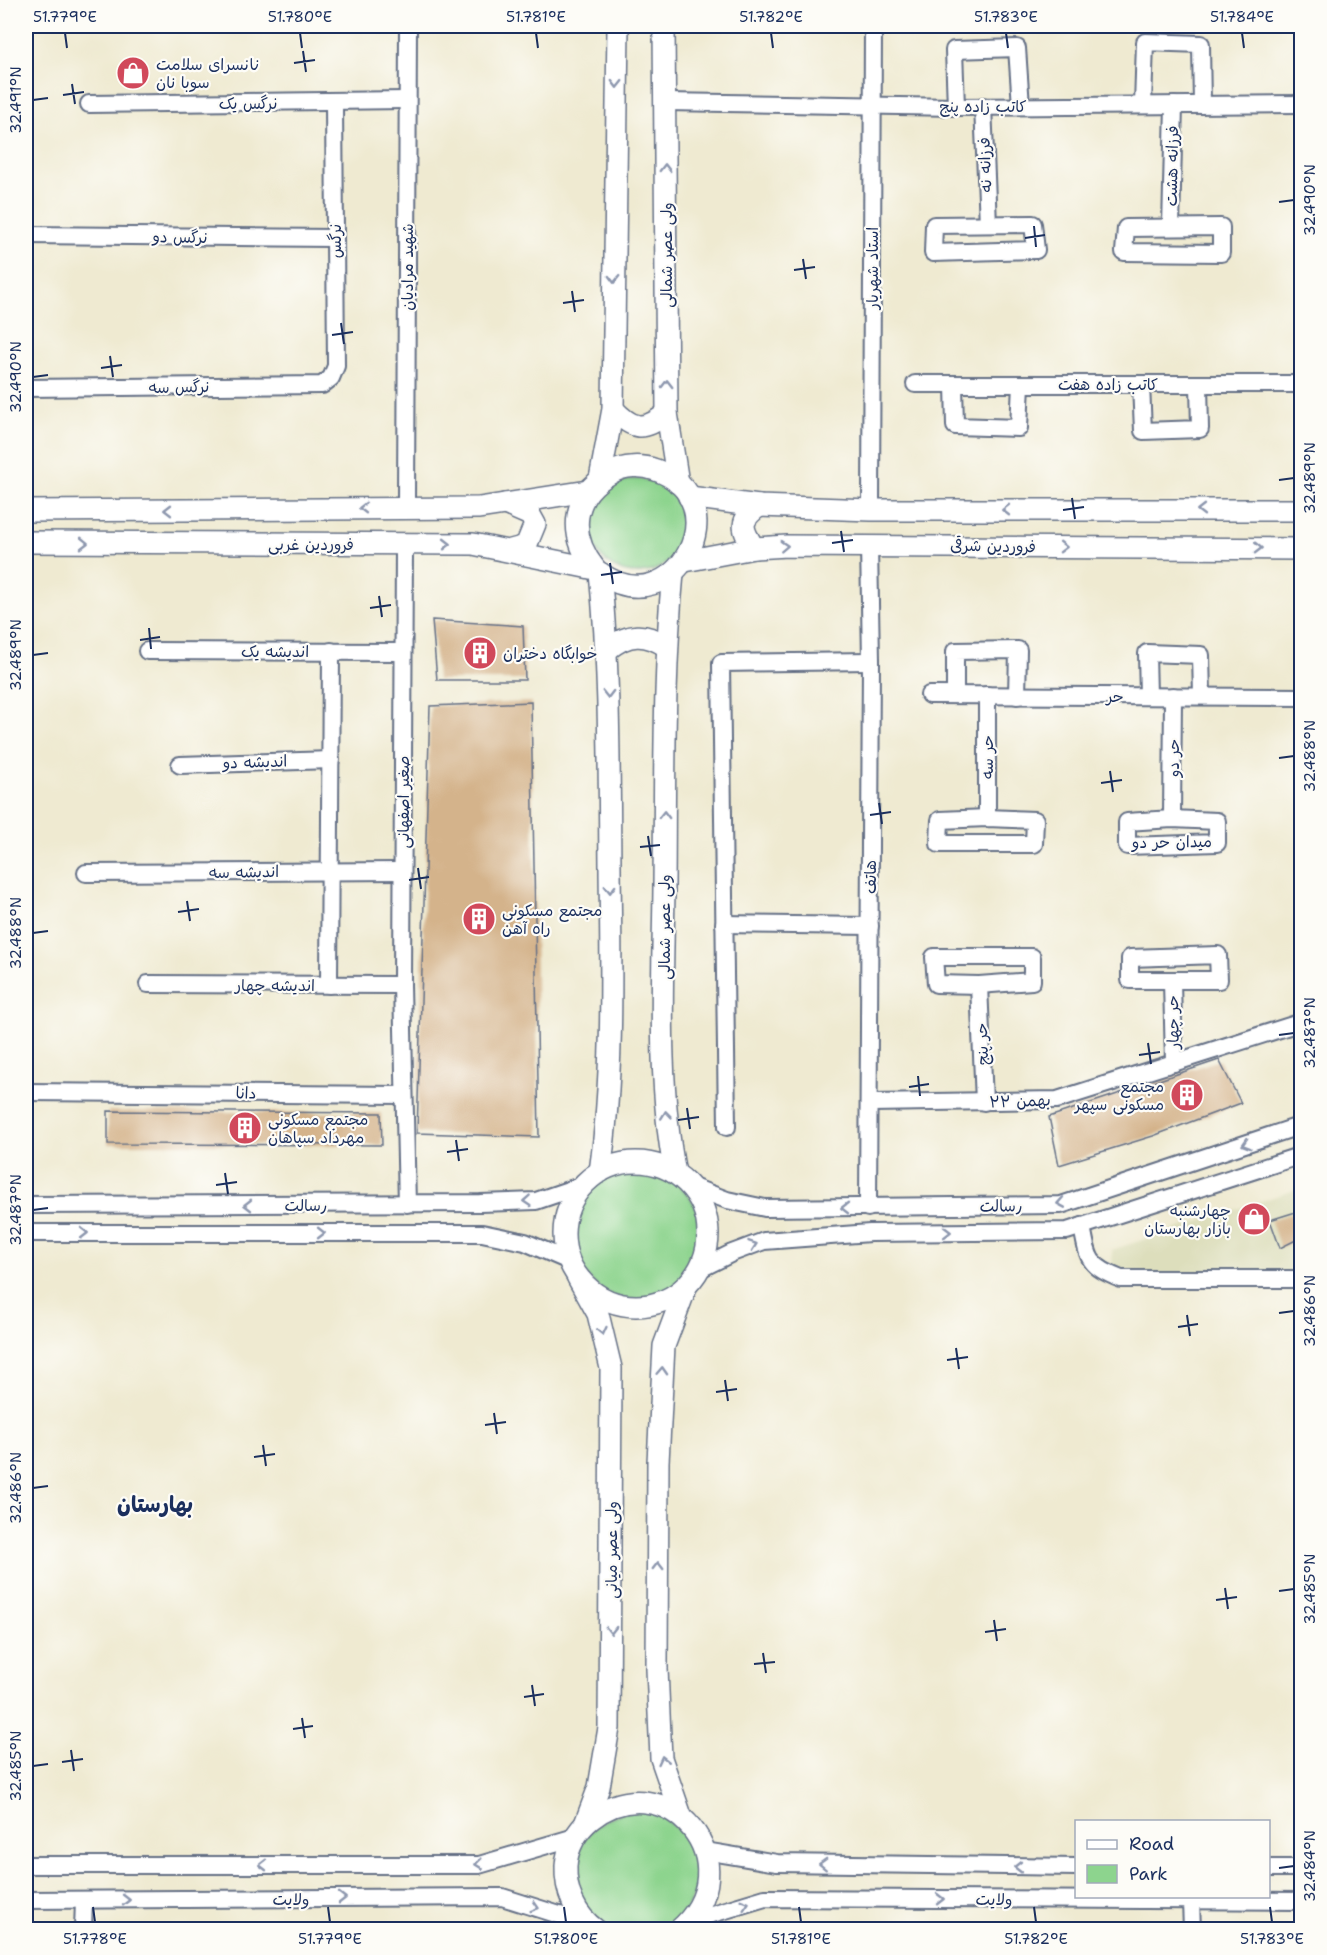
<svg xmlns="http://www.w3.org/2000/svg" width="1327" height="1955" font-family="'Shantell Sans','Playpen Sans Arabic',sans-serif">
<rect width="100%" height="100%" fill="#fdfcf7"/>
<filter id="ink" filterUnits="userSpaceOnUse"><feTurbulence type="fractalNoise" baseFrequency=".0167" numOctaves="2"/><feDisplacementMap in="SourceGraphic" scale="12" xChannelSelector="R" yChannelSelector="G"/><feConvolveMatrix kernelMatrix="1 2 1 2 8 2 1 2 1" color-interpolation-filters="sRGB"/></filter>
<filter id="wash" filterUnits="userSpaceOnUse"><feTurbulence type="fractalNoise" baseFrequency=".008" numOctaves="4" result="noise"/><feDisplacementMap in="SourceGraphic" scale="24" xChannelSelector="R" yChannelSelector="G"/><feGaussianBlur stdDeviation="1.35" result="paint"/><feColorMatrix in="noise" values="0 0 0 0 0 0 0 0 0 0 0 0 0 0 0 0 0 1.4 0 .05"/><feComposite in="paint" operator="in"/></filter>
<g filter="url(#wash)">
<rect width="100%" height="100%" fill="#efead1"/>
<path fill="#dddebc" d="M1301 1188V1276L1172 1278 1113 1270 1112 1250Z"/>
<g fill="#8dd48e" stroke="#548276" stroke-width="1.5">
<circle cx="637" cy="526" r="47"/>
<circle cx="637" cy="1235" r="65"/>
<path d="M639 1810 660 1814 692 1842 700 1883 681 1920 666 1929H610C568 1910 562 1846 603 1821 614 1814 626 1812 639 1810Z"/>
</g>
<g id="blocks">
<g fill="#d4b38b">
<path d="M432 620 523 626 525 680H437Z"/>
<path d="M531 702 539 1137 417 1133 430 706Z"/>
<path d="M1219 1060 1241 1103 1153 1136 1059 1165 1049 1117Z"/>
<path d="M108 1111 381 1113 382 1145 108 1144Z"/>
<path d="M1302 1210V1237L1280 1248 1270 1220Z"/>
</g>
</g>
</g>
<g filter="url(#ink)">
<use href="#blocks" fill-opacity="0" stroke="#657086" stroke-width="1.5"/>
<g fill="none" stroke-linecap="round" stroke-linejoin="round">
<g stroke="#657086" stroke-width="20">
<g id="minor">
<path d="M665 102 956 107 1302 104"/>
<path d="M89 104 407 100"/>
<path d="M1143 105 1145 42 1201 44 1202 105"/>
<path d="M983 106 988 224"/>
<path d="M956 107 954 50 1017 48 1021 106"/>
<path d="M1033 224 1036 250 933 253 934 225Z"/>
<path d="M1171 227 1174 105"/>
<path d="M1221 227V253L1124 252 1126 228Z"/>
<path d="M26 235 335 238"/>
<path d="M915 384H1302"/>
<path d="M954 384 955 426 1019 428 1021 384"/>
<path d="M1141 384 1143 431 1200 429 1199 384"/>
<path d="M26 388 322 385 331 378 336 366 334 103"/>
<path d="M406 508 408 26"/>
<path d="M871 510 873 26"/>
<path d="M404 544 402 985 407 1204"/>
<path d="M147 651 403 652"/>
<path d="M929 695 1302 697"/>
<path d="M955 695V651L1018 650 1017 696"/>
<path d="M1148 696 1147 653 1201 655 1202 696"/>
<path d="M180 765 331 760"/>
<path d="M987 818 1035 820 1034 844H939L940 820Z"/>
<path d="M987 818V695"/>
<path d="M1172 819 1217 821V843L1127 846V822Z"/>
<path d="M1172 819 1173 696"/>
<path d="M86 873 402 871"/>
<path d="M724 924 870 926"/>
<path d="M1218 955 1219 980H1130V958Z"/>
<path d="M934 957H1032V981L979 985 936 984Z"/>
<path d="M1172 981 1174 1063"/>
<path d="M148 984 402 985"/>
<path d="M329 985 331 651"/>
<path d="M979 985 984 1102"/>
<path d="M26 1092 403 1095"/>
<path d="M871 1103 1057 1100 1302 1022"/>
<path d="M727 1127 721 663 871 661"/>
<path d="M690 1186 727 1200 765 1208 1061 1205 1302 1125"/>
<path d="M26 1205 480 1203 536 1201 583 1185"/>
<path d="M868 1208 871 661 869 545"/>
<path d="M1082 1226C1088 1259 1088 1266 1121 1279H1302"/>
<path d="M26 1233H482L525 1242 569 1261"/>
<path d="M700 1269 732 1253 764 1241 870 1233 1067 1231 1302 1155"/>
<path d="M705 1851 777 1863 1076 1867"/>
<path d="M26 1865H479L575 1837"/>
<path d="M1268 1868H1302"/>
<path d="M26 1900 502 1897 588 1924"/>
<path d="M1191 1901 1192 1930"/>
<path d="M689 1921 765 1898 1302 1901"/>
<path d="M83 1930 84 1900"/>
</g>
</g>
<g stroke="#657086" stroke-width="24">
<g id="major">
<path d="M664 26 667 413 678 483"/>
<path d="M613 409C633 430 644 432 667 413"/>
<path d="M600 479 613 409 618 26"/>
<path d="M689 497 759 506 871 510H1302"/>
<path d="M505 504 530 515 535 524 526 546 511 550"/>
<path d="M26 511 479 508 588 491"/>
<path d="M26 542 473 544 595 569"/>
<path d="M754 548C741 528 739 521 759 506"/>
<path d="M685 561 754 548 787 546 1302 549"/>
<path d="M595 569C568 535 571 495 611 473 624 465 642 465 656 470 741 500 675 627 600 573"/>
<path d="M673 573C663 678 665 782 664 887 663 981 657 1081 675 1173"/>
<path d="M608 649C628 633 645 632 666 646"/>
<circle cx="636" cy="1234" r="72"/>
<path d="M600 1172C614 1072 611 968 610 868 609 769 610 671 600 573"/>
<path d="M578 1278 598 1314 611 1368 609 1728 599 1787 585 1824"/>
<path d="M681 1816 661 1758 657 1669 658 1462 664 1346 686 1287"/>
<path d="M596 1930C575 1915 565 1891 566 1866 567 1848 577 1830 591 1819 667 1760 754 1865 679 1930"/>
</g>
</g>
<use href="#minor" stroke="#fff" stroke-width="16"/>
<use href="#major" stroke="#fff" stroke-width="21"/>
</g>
<defs><path id="oneway-chevron" d="M-2-3.5L2.5 0L-2 3.5" fill="none" stroke-width="1.6" stroke-linecap="round" stroke-linejoin="round" transform="scale(1.5)"/></defs>
<g stroke="#8d97ae">
<use href="#oneway-chevron" transform="translate(617 84) rotate(91)"/>
<use href="#oneway-chevron" transform="translate(665 168) rotate(-90)"/>
<use href="#oneway-chevron" transform="translate(614 279) rotate(91)"/>
<use href="#oneway-chevron" transform="translate(667 384) rotate(-90)"/>
<use href="#oneway-chevron" transform="translate(363 508) rotate(180)"/>
<use href="#oneway-chevron" transform="translate(168 510) rotate(180)"/>
<use href="#oneway-chevron" transform="translate(1006 510) rotate(180)"/>
<use href="#oneway-chevron" transform="translate(1201 510) rotate(180)"/>
<use href="#oneway-chevron" transform="translate(84 543) rotate(1)"/>
<use href="#oneway-chevron" transform="translate(447 544)"/>
<use href="#oneway-chevron" transform="translate(784 546) rotate(-3)"/>
<use href="#oneway-chevron" transform="translate(1063 547) rotate(1)"/>
<use href="#oneway-chevron" transform="translate(1258 548) rotate(1)"/>
<use href="#oneway-chevron" transform="translate(608 694) rotate(89)"/>
<use href="#oneway-chevron" transform="translate(664 815) rotate(-89)"/>
<use href="#oneway-chevron" transform="translate(610 889) rotate(89)"/>
<use href="#oneway-chevron" transform="translate(666 1115) rotate(-96)"/>
<use href="#oneway-chevron" transform="translate(1246 1144) rotate(162)"/>
<use href="#oneway-chevron" transform="translate(527 1201) rotate(176)"/>
<use href="#oneway-chevron" transform="translate(1061 1203) rotate(170)"/>
<use href="#oneway-chevron" transform="translate(248 1205) rotate(180)"/>
<use href="#oneway-chevron" transform="translate(845 1208) rotate(-180)"/>
<use href="#oneway-chevron" transform="translate(947 1232) rotate(-1)"/>
<use href="#oneway-chevron" transform="translate(84 1233)"/>
<use href="#oneway-chevron" transform="translate(321 1233)"/>
<use href="#oneway-chevron" transform="translate(753 1245) rotate(-19)"/>
<use href="#oneway-chevron" transform="translate(602 1331) rotate(77)"/>
<use href="#oneway-chevron" transform="translate(662 1371) rotate(-87)"/>
<use href="#oneway-chevron" transform="translate(658 1566) rotate(-90)"/>
<use href="#oneway-chevron" transform="translate(611 1630) rotate(90)"/>
<use href="#oneway-chevron" transform="translate(663 1760) rotate(-103)"/>
<use href="#oneway-chevron" transform="translate(479 1864) rotate(173)"/>
<use href="#oneway-chevron" transform="translate(823 1864) rotate(-178)"/>
<use href="#oneway-chevron" transform="translate(263 1865) rotate(180)"/>
<use href="#oneway-chevron" transform="translate(1018 1867) rotate(-180)"/>
<use href="#oneway-chevron" transform="translate(342 1898)"/>
<use href="#oneway-chevron" transform="translate(940 1899)"/>
<use href="#oneway-chevron" transform="translate(126 1900)"/>
<use href="#oneway-chevron" transform="translate(745 1904) rotate(-17)"/>
<use href="#oneway-chevron" transform="translate(535 1907) rotate(17)"/>
</g>
</g>
<path fill="none" stroke="#1b2f5e" stroke-width="2" d="M65 33 67 48M300 33 302 48M536 33 538 48M771 33 773 48M1006 33 1008 48M1242 33 1244 48M303 51 306 72M294 63 315 60M72 84 75 104M63 95 84 92M33 100 48 98M1279 202 1294 200M1034 226 1036 247M1025 238 1045 235M803 259 806 279M794 270 815 267M572 291 575 312M563 303 584 300M341 323 344 344M332 335 353 332M110 356 113 377M101 368 122 365M33 377 48 375M1279 480 1294 478M1072 498 1075 519M1063 510 1084 507M841 531 844 552M832 543 853 540M610 563 613 584M601 575 622 572M379 596 382 617M370 608 391 605M149 628 151 649M140 640 160 637M33 655 48 653M1279 758 1294 756M1110 771 1113 792M1101 783 1122 780M879 803 882 824M870 815 891 812M648 836 651 856M640 847 660 845M418 868 421 889M409 880 429 877M187 901 190 921M178 912 199 909M33 933 48 931M1279 1035 1294 1033M1148 1043 1151 1064M1139 1055 1160 1052M918 1076 920 1096M909 1087 929 1084M687 1108 690 1129M678 1120 699 1117M456 1140 459 1161M447 1152 468 1149M225 1173 228 1194M216 1185 237 1182M33 1210 48 1208M1279 1313 1294 1311M1187 1315 1190 1336M1178 1327 1198 1324M956 1348 959 1369M947 1360 968 1357M725 1380 728 1401M716 1392 737 1389M494 1413 497 1434M485 1425 506 1422M263 1445 266 1466M254 1457 275 1454M33 1488 48 1486M1225 1588 1228 1609M1279 1591 1294 1589M1216 1600 1237 1597M994 1620 997 1641M985 1632 1006 1629M763 1653 766 1673M754 1664 775 1662M532 1685 535 1706M524 1697 544 1694M302 1718 305 1738M293 1729 313 1726M71 1750 74 1771M62 1762 83 1759M33 1766 48 1764M1279 1868 1294 1866M93 1907 95 1922M328 1907 330 1922M564 1907 566 1922M799 1907 801 1922M1034 1907 1036 1922M1270 1907 1272 1922"/>
<defs>
<g id="shop-disc" transform="scale(1.725)"><circle r="9.5" fill="#d1495b" stroke="#fdfcf7"/><path d="M-5-2.5h2.3a2.7 3.5 0 0 1 5.4 0H5L5.5 6h-11ZM-1.5-2.5h3a1.5 2.3 0 0 0-3 0Z" fill="#fff"/></g>
<g id="building-disc" transform="scale(1.725)"><circle r="9.5" fill="#d1495b" stroke="#fdfcf7"/><path d="M-4-6H4V6H1V3H-1V6H-4ZM-2.5-4.3h1.7v1.8h-1.7ZM.8-4.3h1.7v1.8H.8ZM-2.5-1h1.7V.8h-1.7ZM.8-1h1.7V.8H.8Z" fill="#fff"/></g>
</defs>
<g fill-rule="evenodd">
<use href="#shop-disc" x="133" y="73"/>
<use href="#building-disc" x="480" y="653"/>
<use href="#building-disc" x="479" y="919"/>
<use href="#building-disc" x="1187" y="1095"/>
<use href="#building-disc" x="245" y="1128"/>
<use href="#shop-disc" x="1254" y="1219"/>
</g>
<g text-anchor="middle" dominant-baseline="central" stroke-width="4.5" stroke-linejoin="round" paint-order="stroke">
<g font-size="16" fill="#1b2f5e" stroke="#fdfcf7" text-anchor="start">
<text x="156" y="64">نانسرای سلامت<tspan x="156" dy="18">سوبا نان</tspan></text>
<text x="503" y="653">خوابگاه دختران</text>
<text x="502" y="910">مجتمع مسکونی<tspan x="502" dy="18">راه آهن</tspan></text>
<text x="1164" y="1086" text-anchor="end">مجتمع<tspan x="1164" dy="18">مسکونی سپهر</tspan></text>
<text x="268" y="1119">مجتمع مسکونی<tspan x="268" dy="18">مهرداد سپاهان</tspan></text>
<text x="1231" y="1210" text-anchor="end">چهارشنبه<tspan x="1231" dy="18">بازار بهارستان</tspan></text>
</g>
<g font-size="16" fill="#1b2f5e" stroke="#fdfcf7">
<text x="248" y="103">نرگس یک</text>
<text x="983" y="106">کاتب زاده پنج</text>
<text transform="translate(985 165) rotate(-92)">فرزانه نه</text>
<text transform="translate(1172 166) rotate(-89)">فرزانه هشت</text>
<text transform="translate(180 237) rotate(1)">نرگس دو</text>
<text transform="translate(335 241) rotate(-90)">نرگس</text>
<text transform="translate(666 255) rotate(-90)">ولی عصر شمالی</text>
<text transform="translate(407 267) rotate(-90)">شهید مرادیان</text>
<text transform="translate(872 268) rotate(-90)">استاد شهریار</text>
<text x="1108" y="384">کاتب زاده هفت</text>
<text transform="translate(179 387) rotate(-1)">نرگس سه</text>
<text x="311" y="544">فروردین غربی</text>
<text transform="translate(993 546) rotate(1)">فروردین شرقی</text>
<text x="275" y="651">اندیشه یک</text>
<text x="1115" y="696">حر</text>
<text transform="translate(987 757) rotate(-90)">حر سه</text>
<text transform="translate(1173 758) rotate(-90)">حر دو</text>
<text transform="translate(255 762) rotate(-2)">اندیشه دو</text>
<text transform="translate(403 802) rotate(-90)">صغیر اصفهانی</text>
<text transform="translate(1172 842) rotate(-1)">میدان حر دو</text>
<text transform="translate(244 872) rotate(-1)">اندیشه سه</text>
<text transform="translate(870 877) rotate(-90)">هاتف</text>
<text transform="translate(664 927) rotate(-90)">ولی عصر شمالی</text>
<text x="275" y="985">اندیشه چهار</text>
<text transform="translate(1173 1022) rotate(-91)">حر چهار</text>
<text transform="translate(982 1044) rotate(-92)">حر پنج</text>
<text transform="translate(246 1093) rotate(1)">دانا</text>
<text transform="translate(1020 1101) rotate(-2)">۲۲ بهمن</text>
<text x="306" y="1205">رسالت</text>
<text transform="translate(1001 1206) rotate(-1)">رسالت</text>
<text transform="translate(611 1550) rotate(-90)">ولی عصر میانی</text>
<text x="291" y="1899">ولایت</text>
<text x="994" y="1899">ولایت</text>
</g>
<g font-size="22" font-weight="bold" fill="#1b2f5e" stroke="#fdfcf7">
<text x="155" y="1504">بهارستان</text>
</g>
</g>
<rect width="1327" height="1955" fill="none" stroke="#fdfcf7" stroke-width="66"/>
<rect x="1075" y="1820" width="195" height="78" fill="#fdfcf7" stroke="#a3aaba" stroke-width="1.5"/>
<rect x="1087" y="1840" width="30" height="9" fill="#ffffff" stroke="#a3aaba" stroke-width="1.5"/>
<text x="1129" y="1850" font-size="18" fill="#1b2f5e">Road</text>
<rect x="1087" y="1865" width="30" height="18" fill="#8dd48e" stroke="#a3aaba" stroke-width="1.5"/>
<text x="1129" y="1880" font-size="18" fill="#1b2f5e">Park</text>
<rect x="33" y="33" width="1261" height="1889" fill="none" stroke="#1b2f5e" stroke-width="2"/>
<g font-size="15" text-anchor="middle" fill="#1b2f5e">
<text x="65" y="22">51.779°E</text>
<text x="300" y="22">51.780°E</text>
<text x="536" y="22">51.781°E</text>
<text x="771" y="22">51.782°E</text>
<text x="1006" y="22">51.783°E</text>
<text x="1242" y="22">51.784°E</text>
<text transform="translate(16 100) rotate(-90)" y="5">32.491°N</text>
<text transform="translate(1310 200) rotate(-90)" y="5">32.490°N</text>
<text transform="translate(16 377) rotate(-90)" y="5">32.490°N</text>
<text transform="translate(1310 478) rotate(-90)" y="5">32.489°N</text>
<text transform="translate(16 655) rotate(-90)" y="5">32.489°N</text>
<text transform="translate(1310 756) rotate(-90)" y="5">32.488°N</text>
<text transform="translate(16 933) rotate(-90)" y="5">32.488°N</text>
<text transform="translate(1310 1033) rotate(-90)" y="5">32.487°N</text>
<text transform="translate(16 1210) rotate(-90)" y="5">32.487°N</text>
<text transform="translate(1310 1311) rotate(-90)" y="5">32.486°N</text>
<text transform="translate(16 1488) rotate(-90)" y="5">32.486°N</text>
<text transform="translate(1310 1589) rotate(-90)" y="5">32.485°N</text>
<text transform="translate(16 1766) rotate(-90)" y="5">32.485°N</text>
<text transform="translate(1310 1866) rotate(-90)" y="5">32.484°N</text>
<text x="95" y="1944">51.778°E</text>
<text x="330" y="1944">51.779°E</text>
<text x="566" y="1944">51.780°E</text>
<text x="801" y="1944">51.781°E</text>
<text x="1036" y="1944">51.782°E</text>
<text x="1272" y="1944">51.783°E</text>
</g>
</svg>
